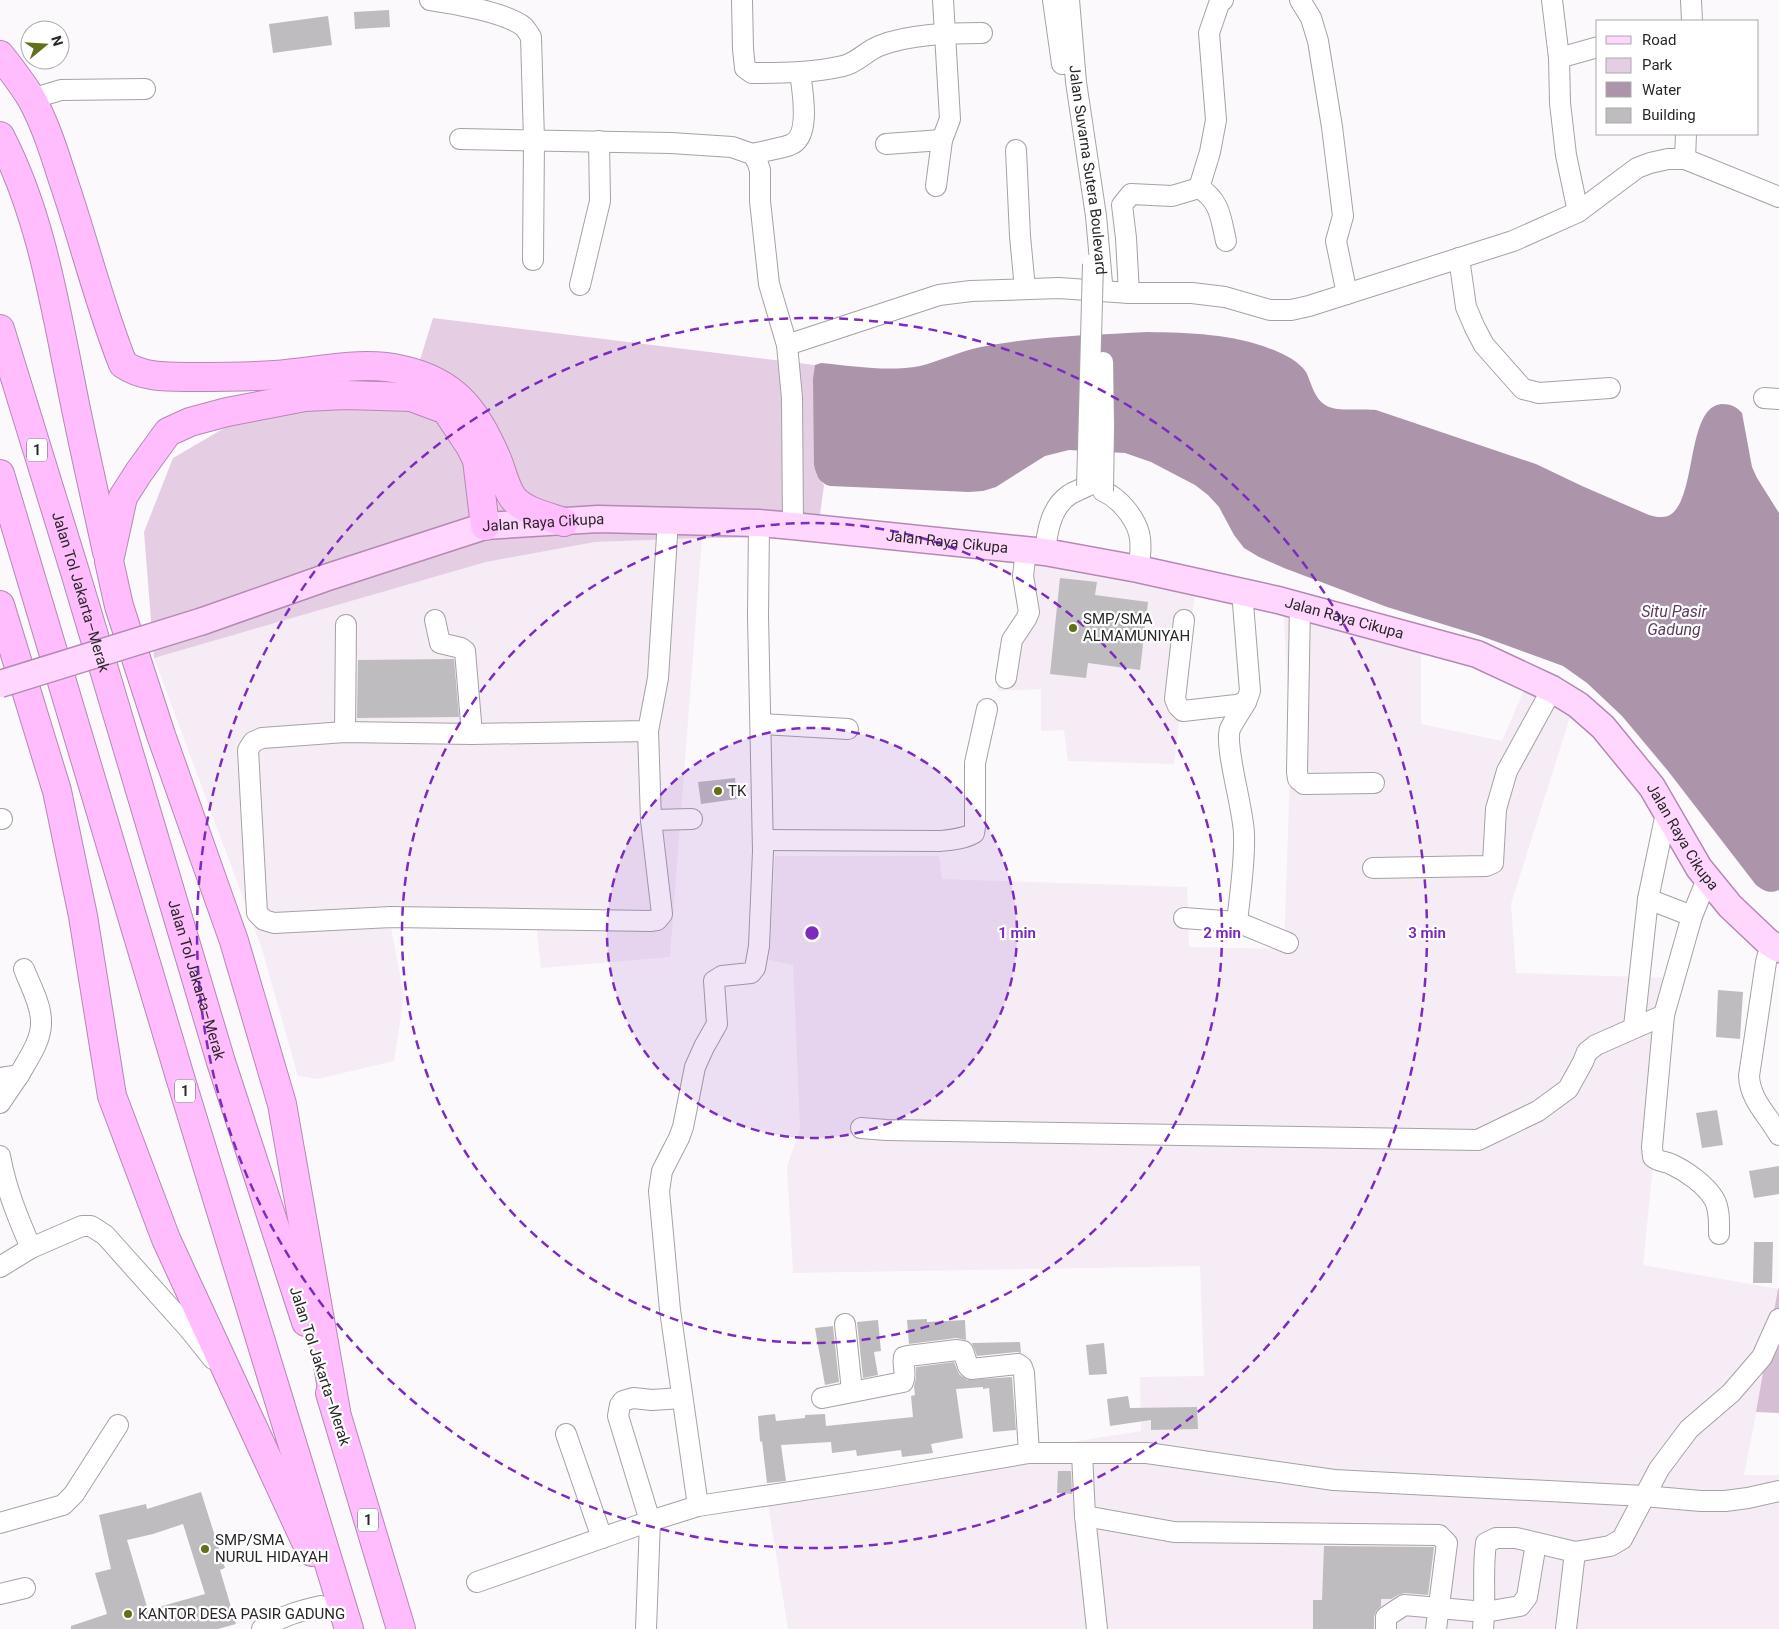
<svg xmlns="http://www.w3.org/2000/svg" width="1779" height="1629" viewBox="0 0 1779 1629" font-family="Roboto,sans-serif">
<style>
.built{fill:#f5ecf5}
.green{fill:#e5cde4}
.forest{fill:#d6bed5}
.water{fill:#ac95ab}
.building{fill:#bfbcbf;fill-rule:evenodd}
.lines{fill:none;stroke-linecap:round;stroke-linejoin:round}
.minor-casing{stroke:#a5a2a5;stroke-width:22}
.major-casing{stroke:#b489b3;stroke-width:29}
.highway-casing{stroke:#b489b3;stroke-width:30}
.minor{stroke:#fff;stroke-width:20}
.major{stroke:#ffd7fe;stroke-width:26}
.highway{stroke:#ffbdfd;stroke-width:28}
.minor-bridge-casing{stroke:#a5a2a5;stroke-width:22;stroke-linecap:butt}
.major-bridge-casing{stroke:#b489b3;stroke-width:29;stroke-linecap:butt}
.minor-bridge{stroke:#fff;stroke-width:20}
.major-bridge{stroke:#ffd7fe;stroke-width:26}
.ring{fill:none;stroke:#7b2cbf;stroke-width:2.5;stroke-dasharray:9 6}
.poi-dot{fill:#636f19;stroke:#fff;stroke-width:2}
.labels{text-anchor:middle;dominant-baseline:central;stroke-width:4.5;stroke-linejoin:round;paint-order:stroke}
.shield{fill:#fff;stroke:#696869;stroke-width:1}
.shield-label{font-size:14px;font-weight:bold;fill:#292829}
.street-label{font-size:15px;fill:#292829;stroke:#fff}
.poi-label{font-size:15px;fill:#292829;stroke:#fff;text-anchor:start}
.water-label{font-size:16px;font-style:italic;fill:#5e3b5d;stroke:#fff}
.centre{fill:#7b2cbf;stroke:#fff;stroke-width:2.5}
.ring-label{font-size:15px;text-anchor:middle;font-weight:bold;fill:#7b2cbf;stroke:#fff;stroke-width:4.5;stroke-linejoin:round;paint-order:stroke}
</style>
<rect width="100%" height="100%" fill="#fcf9fc"/>
<g class="built">
<path d="M702,538L670,957L541,968L536,924L391,927L404,996L394,1061L318,1079L298,1076L262,949L154,658L486,562L595,542Z"/>
<path d="M1021,554L1196,585L1174,764L1068,761L1064,730L1041,731V689L998,691V648H1017Z"/>
<path d="M1283,605L1421,649V724L1502,741L1524,690L1571,714L1511,904L1516,973L1672,978L1643,1265L1778,1289L1768,1353L1744,1475H1779V1629H788L766,1491L1141,1431L1140,1377L1204,1376L1200,1266L793,1273L787,1167L800,1128L793,965L769,960L775,856H939L942,879L1187,887L1189,947L1284,949L1291,743Z"/>
</g>
<path class="green" d="M433,318L815,365L814,465L816,474L824,485L817,537L702,538L595,542L486,562L154,658L144,532L173,458L245,416L410,392Z"/>
<path class="forest" d="M1779,1288V1413L1756,1412L1778,1289Z"/>
<path class="water" d="M1148,332C1197,333 1248,334 1292,359C1296,362 1303,367 1306,372C1312,384 1314,399 1327,406C1338,412 1363,408 1376,410L1536,464L1582,486L1649,515C1655,517 1662,518 1668,516C1698,503 1685,406 1722,404C1731,404 1737,407 1742,413L1752,467L1757,478L1779,513V890C1769,894 1764,891 1756,885L1668,771L1622,716L1587,683L1563,666L1478,635L1387,607L1284,568L1259,557L1244,548L1234,535L1219,507L1208,495L1195,485L1151,462L1125,453L1069,450L1045,456L996,487L983,491L969,492L830,486C819,483 816,475 814,465L813,379L815,365L821,363C853,366 888,372 920,366C940,361 960,351 981,347C1036,336 1092,335 1148,332Z"/>
<g class="building">
<path d="M389,10L390,27L355,29L354,12Z"/>
<path d="M328,16L332,45L273,53L269,24Z"/>
<path d="M1060,578L1097,582L1095,595L1148,602L1140,670L1088,663L1086,678L1050,674Z"/>
<path d="M454,659L459,717L357,718L358,660Z"/>
<path d="M735,778L737,799L701,804L698,782Z"/>
<path d="M1718,990L1743,992L1740,1039L1716,1037Z"/>
<path d="M1717,1110L1723,1145L1702,1148L1696,1113Z"/>
<path d="M1779,1166V1194L1754,1198L1749,1171Z"/>
<path d="M1754,1242H1773L1772,1283H1753Z"/>
<path d="M927,1319V1322L965,1320L966,1340L956,1338L909,1344L907,1320Z"/>
<path d="M878,1320L881,1351L874,1352L878,1375L863,1378L857,1322Z"/>
<path d="M833,1326L839,1382L825,1385L815,1328Z"/>
<path d="M1020,1342L1021,1353L1017,1352L977,1356L972,1343Z"/>
<path d="M1104,1343L1107,1374L1089,1375L1086,1345Z"/>
<path d="M954,1362L959,1374L967,1380L1012,1377L1016,1430L993,1432L989,1388L983,1389V1387L956,1389L963,1438L931,1444L933,1453L902,1457L901,1450L857,1456L856,1450L832,1453L831,1442L781,1445L786,1481L767,1483L762,1441L760,1442L758,1416L775,1414L776,1421L805,1418V1415L825,1414L826,1426L913,1417L911,1396L915,1395L914,1386L916,1378V1367Z"/>
<path d="M1128,1396L1130,1408L1197,1407L1198,1429L1151,1430V1420L1110,1426L1107,1399Z"/>
<path d="M1058,1471H1071L1072,1494L1057,1493Z"/>
<path d="M201,1492L225,1568L220,1570L236,1624L218,1629H71V1626L107,1614L95,1573L111,1569L99,1515L146,1504L147,1509ZM183,1524L205,1594L148,1610L127,1540L153,1534Z"/>
<path d="M1324,1546L1434,1547L1428,1595L1405,1593L1398,1595L1391,1599H1381V1606L1376,1611L1374,1617V1629H1313V1600H1322Z"/>
</g>
<g class="lines">
<g class="minor-casing">
<g id="minor">
<path d="M430,0C452,3 508,13 524,27C526,29 529,34 531,37L534,140L533,260"/>
<path d="M742,0L743,49L745,68L752,73C782,73 813,73 843,66C857,63 866,51 879,46C909,34 950,33 982,33"/>
<path d="M1053,0L1062,64"/>
<path id="s1" d="M1069,0L1076,82L1096,216L1102,283"/>
<path d="M1300,0L1311,18L1318,41L1332,127L1343,216L1336,241L1347,294"/>
<path d="M1552,0L1559,58L1560,103L1566,155L1578,212"/>
<path d="M1691,0L1692,21"/>
<path d="M1559,58L1598,47"/>
<path d="M31,99L61,90L145,89"/>
<path d="M460,139L671,143L732,147L752,154L757,161L760,170V201L769,284L787,345L792,398L793,526"/>
<path d="M886,144L942,140"/>
<path d="M1016,150L1020,236L1025,289"/>
<path d="M752,154C764,151 778,149 790,145C812,137 802,90 800,72"/>
<path d="M1685,159L1686,134"/>
<path d="M936,186L942,140L950,119L943,0"/>
<path d="M1199,188C1220,200 1221,219 1226,241"/>
<path d="M1459,258L1466,307L1475,328L1484,345L1523,389L1539,393L1610,388"/>
<path d="M580,285L600,201L599,141"/>
<path d="M1129,293L1126,238L1122,205L1131,194L1172,196L1199,188L1210,152L1216,120L1209,33L1220,1L1223,0"/>
<path d="M787,345L939,295L971,291L1059,288L1129,293H1192L1225,297L1270,310H1291L1309,306L1513,241L1578,212L1637,168L1650,163L1668,159H1685L1779,197"/>
<path d="M1764,398L1779,399"/>
<path d="M1103,491C1119,498 1134,516 1139,533C1142,545 1140,557 1138,569"/>
<path d="M1045,552C1047,532 1051,507 1069,495C1075,491 1082,489 1087,486"/>
<path d="M1300,606L1297,772L1298,779L1304,784L1374,783"/>
<path d="M435,620L440,643L461,648L465,651L472,734"/>
<path d="M1184,620L1175,699L1178,706L1183,711L1236,705L1246,702L1250,691L1242,591"/>
<path d="M1006,678L1012,640L1026,619L1029,612L1023,576L1026,550"/>
<path d="M1246,702C1241,711 1234,720 1230,729C1224,747 1244,810 1244,835C1245,863 1240,894 1237,922L1288,943"/>
<path d="M761,724L848,729"/>
<path d="M648,731L651,820L662,914L657,920L650,921L391,917L274,923L264,920L257,913L248,750L253,742L262,738L345,732L472,734L648,731L658,678L668,520"/>
<path d="M345,732L346,625"/>
<path d="M0,819H2"/>
<path d="M651,820L692,819"/>
<path d="M763,840L940,841C951,840 964,839 974,833L975,827V763L987,709"/>
<path d="M1373,868L1486,866L1493,863L1496,809L1507,771L1552,689"/>
<path d="M1707,879L1692,916L1664,1015L1652,1147L1653,1157C1658,1162 1665,1161 1671,1164C1686,1171 1706,1185 1714,1199C1720,1209 1719,1223 1719,1234"/>
<path d="M1648,899L1666,813"/>
<path d="M1184,918L1237,922"/>
<path d="M1771,944L1766,962L1749,1076C1750,1100 1768,1115 1779,1135"/>
<path d="M1634,1027L1648,899L1692,916"/>
<path d="M0,1078L19,1075C28,1059 42,1040 41,1021C41,1004 30,985 24,969"/>
<path d="M0,1103L19,1075"/>
<path d="M861,1128L886,1130L1478,1140L1538,1111L1568,1089L1583,1062L1587,1052L1596,1045L1664,1015"/>
<path d="M0,1156C6,1189 18,1218 31,1248"/>
<path d="M0,1267L31,1248L82,1226H91L105,1235L189,1329L213,1359"/>
<path d="M845,1324L852,1391"/>
<path d="M822,1398L903,1382C907,1374 902,1365 904,1357L908,1356L957,1350L963,1351L968,1366L971,1369L1018,1364L1022,1367L1024,1373L1029,1453"/>
<path d="M566,1434L602,1538"/>
<path d="M1082,1453L1085,1516L1174,1532L1439,1535L1447,1543L1436,1629"/>
<path d="M698,1506L670,1310L659,1191L662,1171L679,1138L683,1127L695,1067L704,1047L717,1024L714,981L722,976L751,973L755,968L759,946L763,851L758,616L759,523"/>
<path d="M1085,1516L1097,1629"/>
<path d="M0,1523L63,1505L74,1494L118,1425"/>
<path d="M477,1582L650,1521L698,1506L882,1478L1029,1453H1147L1334,1480L1644,1496L1701,1501H1725L1748,1498L1779,1491"/>
<path d="M0,1594L25,1588"/>
<path d="M262,1629C281,1616 299,1611 321,1606"/>
<path d="M646,1629L650,1521L618,1416L620,1405L623,1401L633,1398L652,1400L682,1398"/>
<path d="M1386,1629V1617L1404,1605L1485,1612L1520,1606L1527,1597L1536,1543"/>
<path d="M1483,1629C1486,1600 1482,1571 1486,1543L1496,1538H1516L1575,1552L1610,1546L1622,1539L1659,1469L1689,1429L1731,1393L1762,1357L1779,1319"/>
<path d="M1566,1629L1575,1552"/>
</g>
</g>
<g class="major-casing">
<g id="major">
<path id="s2" d="M203,621L325,578L485,526L598,519L759,523L793,526L1045,552L1138,569L1278,600L1477,654L1552,689L1578,705L1603,727L1652,787L1699,868L1730,906L1768,942L1779,949"/>
</g>
</g>
<g class="highway-casing">
<g id="highway">
<path d="M0,55C11,69 22,83 31,98C45,123 54,152 63,180C84,241 99,304 123,364C143,378 168,377 192,377C220,377 248,377 275,375C317,372 362,360 403,370C456,382 477,412 497,459C502,471 505,487 513,498C525,512 547,516 564,522"/>
<path d="M0,136C40,213 54,300 71,384C82,441 95,496 107,552"/>
<path id="s3" d="M0,329L75,572L221,1062L306,1322"/>
<path d="M0,474L180,1077L349,1629"/>
<path d="M0,605L57,791L83,916L112,1096L166,1239L305,1540L312,1552"/>
<path d="M330,1393L401,1629"/>
<path d="M336,1411L282,1104L234,941L161,735L119,606L109,561L123,497L139,472L168,432L190,422L227,412L305,397L346,395L411,397L446,410L470,446L477,460L485,526"/>
</g>
</g>
<use href="#minor" class="minor"/>
<use href="#major" class="major"/>
<use href="#highway" class="highway"/>
<g class="minor-bridge-casing">
<g id="minor-bridge">
<path d="M1087,486L1093,264"/>
<path d="M1103,491L1104,426L1103,362"/>
</g>
</g>
<g class="major-bridge-casing">
<path id="major-bridge" d="M0,684L203,621"/>
</g>
<use href="#minor-bridge" class="minor-bridge"/>
<use href="#major-bridge" class="major-bridge"/>
</g>
<circle cx="812" cy="933" r="205" fill="#7b2cbf" fill-opacity=".12"/>
<g class="ring">
<circle cx="812" cy="933" r="205"/>
<circle cx="812" cy="933" r="410"/>
<circle cx="812" cy="933" r="615"/>
</g>
<g class="poi-dot">
<circle cx="1073" cy="628" r="5"/>
<circle cx="718" cy="791" r="5"/>
<circle cx="205" cy="1549" r="5"/>
<circle cx="128" cy="1614" r="5"/>
</g>
<g class="labels">
<g class="shield">
<rect x="27" y="438.5" width="20" height="23" rx="4"/>
<rect x="175" y="1079.5" width="20" height="23" rx="4"/>
<rect x="358" y="1508.5" width="20" height="23" rx="4"/>
</g>
<g class="shield-label">
<text x="37" y="450">1</text>
<text x="185" y="1091">1</text>
<text x="368" y="1520">1</text>
</g>
<g class="street-label">
<text stroke="none"><textPath href="#s1" startOffset="171">Jalan Suvarna Sutera Boulevard</textPath></text>
<text stroke="none"><textPath href="#s2" startOffset="356">Jalan Raya Cikupa</textPath></text>
<text stroke="none"><textPath href="#s2" startOffset="761">Jalan Raya Cikupa</textPath></text>
<text stroke="none"><textPath href="#s3" startOffset="275">Jalan Tol Jakarta–Merak</textPath></text>
<text stroke="none"><textPath href="#s2" startOffset="1166">Jalan Raya Cikupa</textPath></text>
<text stroke="none"><textPath href="#s2" startOffset="1586">Jalan Raya Cikupa</textPath></text>
<text stroke="none"><textPath href="#s3" startOffset="680">Jalan Tol Jakarta–Merak</textPath></text>
<text transform="translate(320 1366) rotate(72)">Jalan Tol Jakarta–Merak</text>
</g>
<g class="poi-label">
<text x="1083" y="619">SMP/SMA<tspan x="1083" dy="17">ALMAMUNIYAH</tspan></text>
<text x="728" y="791">TK</text>
<text x="215" y="1540">SMP/SMA<tspan x="215" dy="17">NURUL HIDAYAH</tspan></text>
<text x="138" y="1614">KANTOR DESA PASIR GADUNG</text>
</g>
<g class="water-label">
<text x="1674" y="611">Situ Pasir<tspan x="1674" dy="18">Gadung</tspan></text>
</g>
</g>
<circle cx="812" cy="933" r="8" class="centre"/>
<g class="ring-label">
<text x="1017" y="938">1 min</text>
<text x="1222" y="938">2 min</text>
<text x="1427" y="938">3 min</text>
</g>
<rect x="1596" y="20" width="162" height="115" fill="#ffffff" stroke="#a9a9a9"/>
<rect x="1606" y="36" width="25" height="8" fill="#ffd7fe" stroke="#a9a9a9"/>
<text x="1642" y="45" font-size="15" fill="#292829">Road</text>
<rect x="1606" y="58" width="25" height="15" fill="#e5cde4" stroke="#a9a9a9"/>
<text x="1642" y="70" font-size="15" fill="#292829">Park</text>
<rect x="1606" y="82" width="25" height="15" fill="#ac95ab" stroke="#a9a9a9"/>
<text x="1642" y="95" font-size="15" fill="#292829">Water</text>
<rect x="1606" y="108" width="25" height="15" fill="#bfbcbf" stroke="#a9a9a9"/>
<text x="1642" y="120" font-size="15" fill="#292829">Building</text>
<g transform="translate(45 45) rotate(72)"><circle r="24" fill="#ffffff" stroke="#a9a9a9"/>
<path d="M0-4L9 19L0 12L-9 19Z" fill="#636f19"/>
<text y="-8" font-size="14" font-weight="bold" text-anchor="middle" fill="#292829">N</text>
</g>
</svg>
